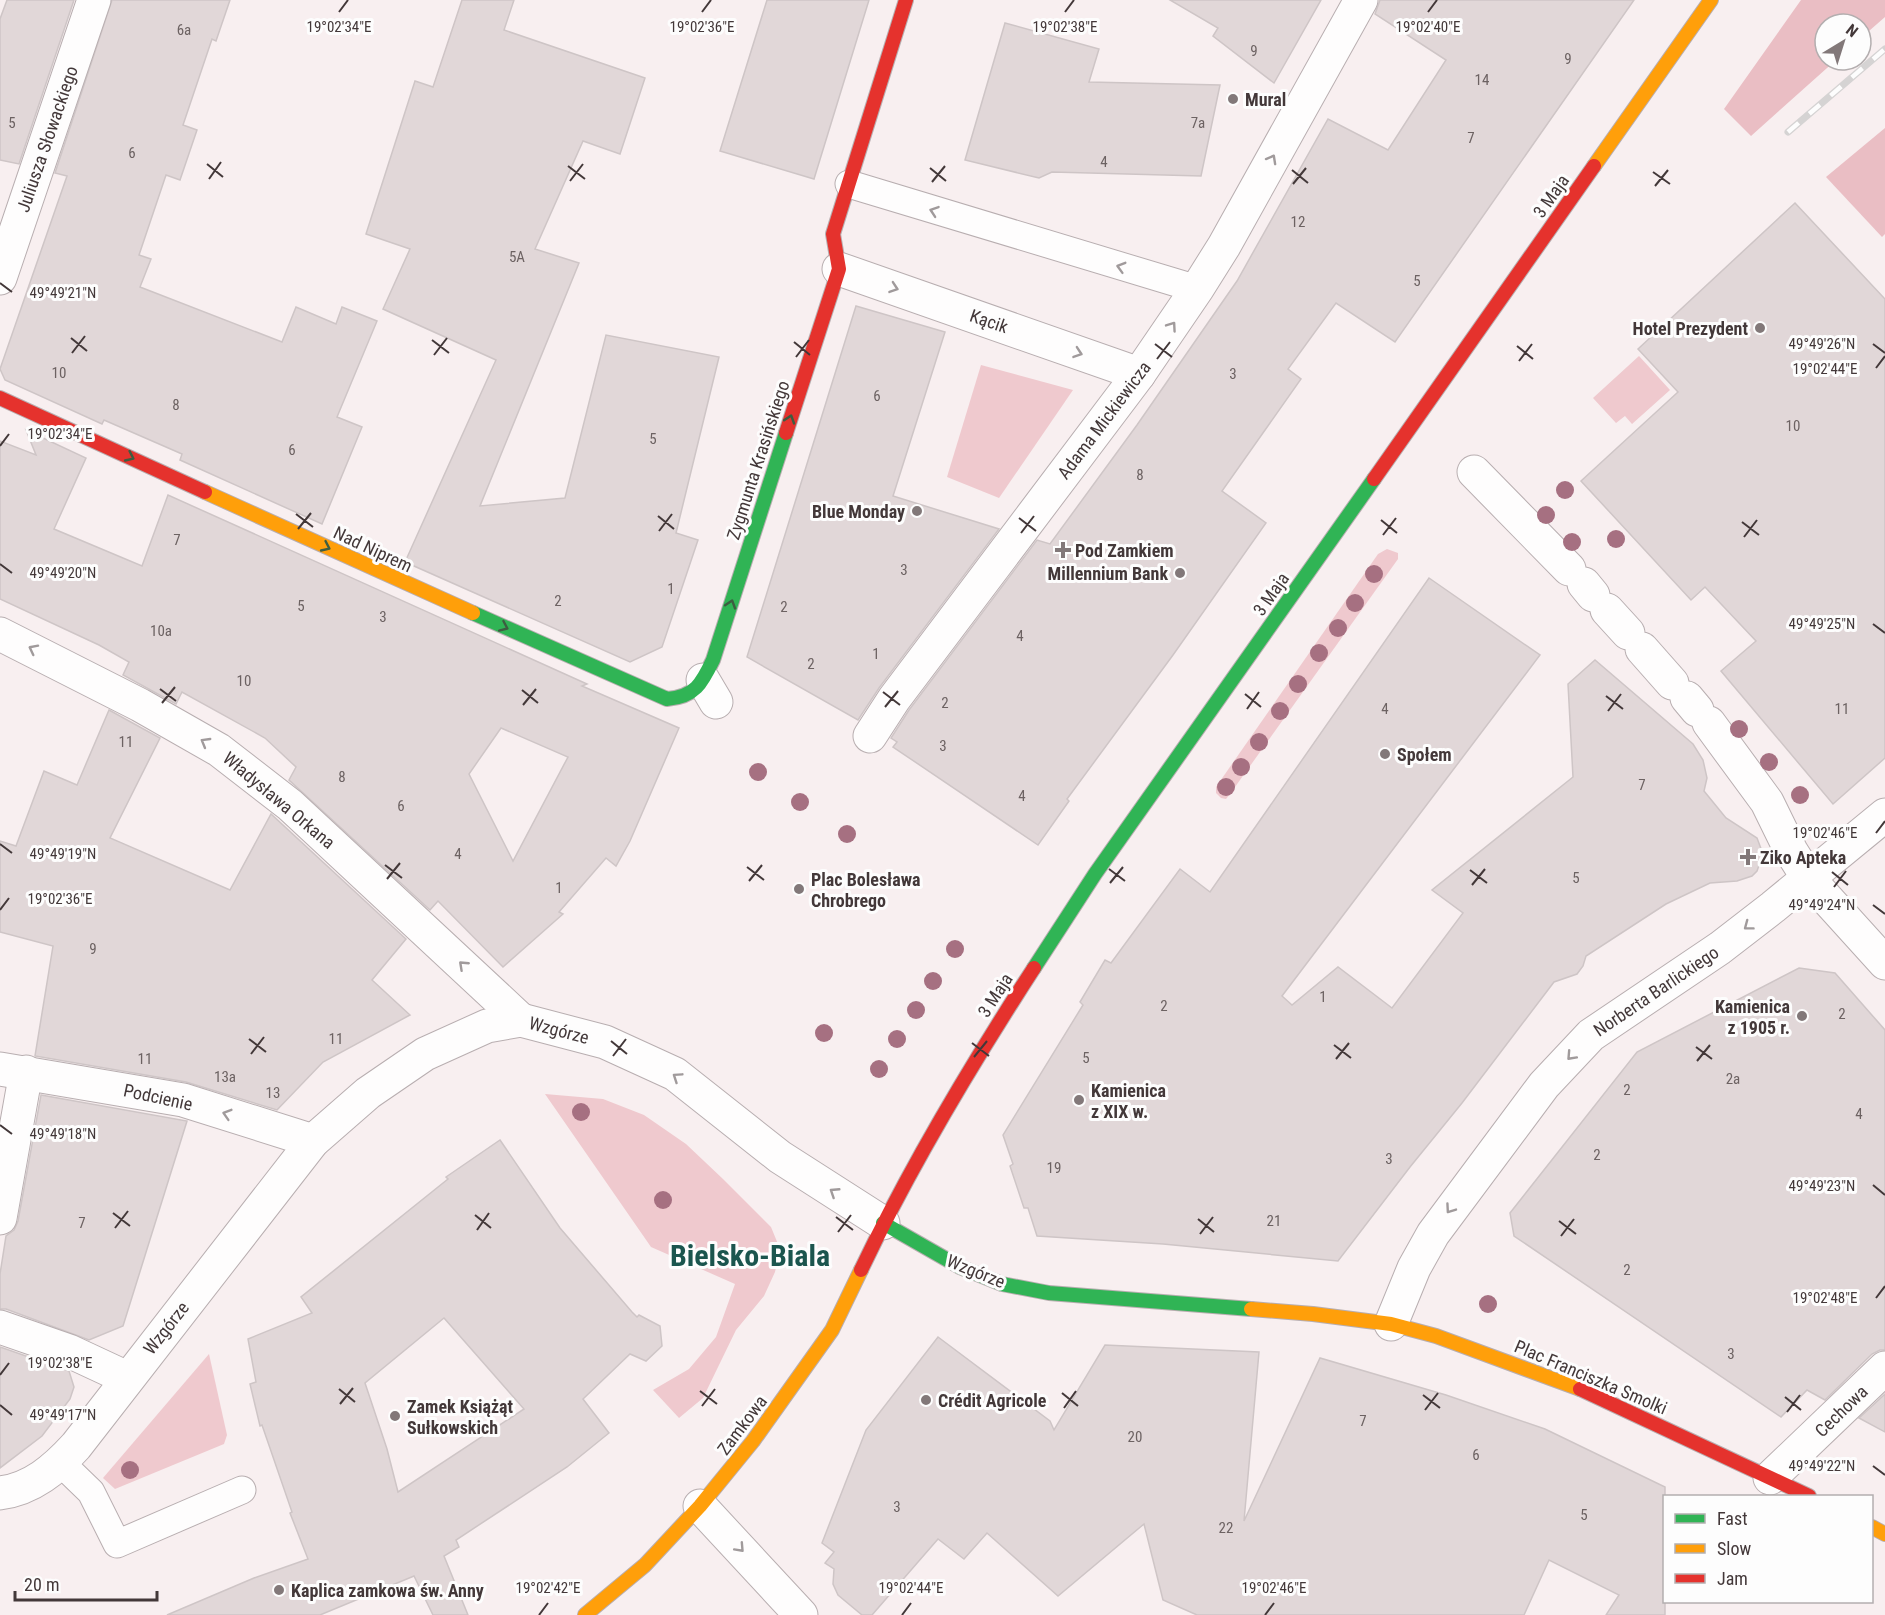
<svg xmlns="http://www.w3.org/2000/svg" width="1885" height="1615" viewBox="0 0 1885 1615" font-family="'Roboto Condensed',sans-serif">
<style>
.green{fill:#efc9ce}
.forest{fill:#eabec4}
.building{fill:#e1d7d8;stroke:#cec5c6;stroke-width:1.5;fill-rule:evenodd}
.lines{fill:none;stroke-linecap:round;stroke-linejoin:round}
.lane-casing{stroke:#b8aeb0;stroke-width:29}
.street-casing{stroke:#b8aeb0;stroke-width:35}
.fast-casing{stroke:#b8aeb0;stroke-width:16}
.slow-casing{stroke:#b8aeb0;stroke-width:16}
.jam-casing{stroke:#b8aeb0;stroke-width:16}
.lane{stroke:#fefdfd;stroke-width:27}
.street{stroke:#fefdfd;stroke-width:33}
.fast{stroke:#30b455;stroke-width:14}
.slow{stroke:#ff9f0a;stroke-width:14}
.jam{stroke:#e5322d;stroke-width:14}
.rail-casing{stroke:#d5d3d3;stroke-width:7}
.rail{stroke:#fdfdfd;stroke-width:4.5;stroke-dasharray:14;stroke-linecap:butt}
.tree{fill:#a67081}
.oneway{stroke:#a09a9b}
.oneway2{stroke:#3d5d41}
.ticks{fill:none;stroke:#433839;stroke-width:2}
.poi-dot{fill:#827879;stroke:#fdfdfd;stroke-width:2}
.labels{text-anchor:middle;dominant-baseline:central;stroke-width:6;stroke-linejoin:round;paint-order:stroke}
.number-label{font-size:15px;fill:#6c6262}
.poi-label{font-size:18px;font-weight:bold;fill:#433839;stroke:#fdfdfd;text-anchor:start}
.street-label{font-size:18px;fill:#433839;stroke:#fdfdfd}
.town-label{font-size:30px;font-weight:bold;fill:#1b554e;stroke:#fdfdfd}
.ticks-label{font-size:15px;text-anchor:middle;fill:#433839;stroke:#fdfdfd;stroke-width:6;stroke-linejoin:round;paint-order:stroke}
</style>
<rect width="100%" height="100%" fill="#f8eff0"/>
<g class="green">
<path d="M1639,356L1670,390L1632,424L1625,416L1616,423L1593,398Z"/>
<path d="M981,365L1073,390L999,498L947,477Z"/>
<path d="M1387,549L1398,553V559L1230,794L1226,799L1221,798L1216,793V787L1378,554Z"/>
<path d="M545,1094L603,1099L644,1115L686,1144L723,1179L771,1227L780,1249L775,1272L764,1296L736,1330L703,1398L679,1418L653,1390L689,1369L716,1337L735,1284L651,1247Z"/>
<path d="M209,1354L227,1435L224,1444L115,1489L103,1478Z"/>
</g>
<g class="forest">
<path d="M1801,0H1885V17L1861,38V24H1825V60H1836L1751,136L1724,109Z"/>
<path d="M1885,128V234L1882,237L1826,177Z"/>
</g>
<g class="building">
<path d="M7,0H74L19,164L0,160V19Z"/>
<path d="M112,0H230L216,41L212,39L183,125L197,130L180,180L166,175L139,255L151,259L140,287L282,342L296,307L336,324L342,307L377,321L337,417L362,427L322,524L180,460L182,454L104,420L102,424L5,380L0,369L67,176L55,173Z"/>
<path d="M462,0H514L504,30L645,78L620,154L583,141L535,249L579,263L480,506L565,498L606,335L719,357L676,533L698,540L662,647L630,662L405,562L496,360L383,309L410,249L366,234L415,81L433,87Z"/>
<path d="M767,0H869L814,179L720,151Z"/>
<path d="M1170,0H1321L1274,83L1213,36L1218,28Z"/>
<path d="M1380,0H1634L1395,342L1336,303L1288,369L1301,379L1222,491L1266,523L1173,655L1067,799L1069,801L1038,845L893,747L897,742L891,738L909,710L1037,540L1050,544L1137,425L1237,281L1328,119L1388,150L1446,60L1375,14Z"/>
<path d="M1005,23L1099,49L1089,82L1220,85L1201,176L1052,172L1039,178L965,160Z"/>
<path d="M1795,203L1885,299V758L1833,804L1721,671L1756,641L1705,587L1691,600L1581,481L1678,392L1638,349Z"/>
<path d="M856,306L945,332L893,496L999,529L879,688L858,720L747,657Z"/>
<path d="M26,430L86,458L54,529L142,566L168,495L587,684L582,686L679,728L630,841L616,866L606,858L559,912L563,914L503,967L438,901L430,910L289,780L296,767L265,738L182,692L176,704L123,675L129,662L99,645L0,599V441L36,455ZM501,728L568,757L513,861L469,774Z"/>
<path d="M1429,578L1540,655L1282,996L1292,1005L1338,967L1392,1008L1463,913L1432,890L1573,777L1568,684L1595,660L1693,744L1703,760L1707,778L1704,791L1726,818L1757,838L1763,854L1757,871L1752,876L1737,881L1710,883L1666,904L1586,956L1583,966L1577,974L1554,982L1462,1103L1410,1167L1338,1261L1163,1244L1037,1236L1028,1208H1024L1010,1166L1013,1164L1003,1135L1083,1005L1080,1002L1105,960L1111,963L1180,869L1210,892Z"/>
<path d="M109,710L160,738L110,838L230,890L271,814L406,939L372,980L410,1015L323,1062L277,1110L186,1082L35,1056L53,946L0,932V841L16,846L44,771L77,785Z"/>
<path d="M1799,968L1835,973L1885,1030V1350H1880L1872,1354L1825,1400L1807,1390L1781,1417L1514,1236L1510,1213L1637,1052Z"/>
<path d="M41,1095L187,1121L123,1326L89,1340L6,1309H0V1274L6,1236L14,1230L18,1221Z"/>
<path d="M500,1140L560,1228L632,1312L637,1317L639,1315L660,1326L662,1346L646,1361L630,1354L583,1399L609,1433L567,1467L456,1540L459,1547L444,1556L468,1615H433L414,1576L320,1615H167L254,1578L308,1559L290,1513L292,1512L262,1425L260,1426L250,1384L256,1382L248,1339L312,1313L301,1297L448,1179L446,1177ZM444,1318L524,1409L398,1492L387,1449L365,1383Z"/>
<path d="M938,1337L1050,1421L1054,1430L1105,1345L1259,1352L1244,1521L1320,1358L1446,1395L1545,1429L1665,1487V1615H1606L1619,1595L1549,1560L1524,1615H1197L1163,1600L1144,1524L1058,1596L987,1533L964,1559L938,1539L872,1615H862L838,1595L833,1584L834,1569L825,1563L834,1552L822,1543L866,1430Z"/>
<path d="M0,1347L69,1371L74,1387L70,1399L42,1436L0,1468Z"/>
<path d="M1885,1394V1432L1859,1418Z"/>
</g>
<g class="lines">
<g class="lane-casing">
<g id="lane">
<path d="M849,184L1197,289"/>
<path d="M61,1463L91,1492L117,1544L242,1490"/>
</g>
</g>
<g class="street-casing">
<g id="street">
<path d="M839,269L1139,374"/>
<path d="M0,278L94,0"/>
<path d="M1474,472L1569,569"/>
<path d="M1584,584L1593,595"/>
<path d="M1607,610L1628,633"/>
<path d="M0,634L140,705L219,750L290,805L521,1020"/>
<path d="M1642,649L1672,683"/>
<path d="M703,680L716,702"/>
<path d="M1687,698L1697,710"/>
<path d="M1709,723L1767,802L1791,851L1808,878L1885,963"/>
<path d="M870,736L894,699L1139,374L1197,289L1224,246L1361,0"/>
<path d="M0,1069L183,1100L313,1141"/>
<path d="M0,1218L26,1072"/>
<path d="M1391,1324L1414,1268L1433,1234L1544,1085L1591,1035L1720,948L1773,907L1885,815"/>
<path d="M0,1327L69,1351L127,1378"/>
<path d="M1770,1478L1885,1368"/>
<path d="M0,1493C32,1489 55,1469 76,1446L313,1141L368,1093L425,1054L487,1026L521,1020L605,1042L675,1074L780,1157L883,1223"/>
<path d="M700,1506L801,1615"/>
</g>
</g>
<g class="fast-casing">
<g id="fast">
<path d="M473,613L667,699C695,697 702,683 713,660L786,433"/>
<path d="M1034,968L1095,874L1374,479"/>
<path d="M883,1223L960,1267L1002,1284L1049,1293L1251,1309"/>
</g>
</g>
<g class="slow-casing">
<g id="slow">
<path d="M1594,166L1711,0"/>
<path d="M205,492L473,613"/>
<path d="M1251,1309L1313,1314L1391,1324L1436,1336L1580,1389"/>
<path d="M1872,1527L1885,1534"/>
<path d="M585,1615L645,1565L700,1506L753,1441L832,1330L861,1270"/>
</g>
</g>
<g class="jam-casing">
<g id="jam">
<path d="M0,398L205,492"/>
<path d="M786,433L839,269L833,234L906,0"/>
<path d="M1374,479L1594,166"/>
<path d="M861,1270C911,1165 971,1065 1034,968"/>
<path d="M1580,1389L1809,1496"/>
</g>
</g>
<use href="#lane" class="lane"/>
<use href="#street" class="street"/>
<use href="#fast" class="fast"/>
<use href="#slow" class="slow"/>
<use href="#jam" class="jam"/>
<g class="rail-casing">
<path id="rail" d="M1788,132L1885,49"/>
</g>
<use href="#rail" class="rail"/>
</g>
<g class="tree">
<circle cx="1565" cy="490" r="9"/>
<circle cx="1546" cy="515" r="9"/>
<circle cx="1616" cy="539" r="9"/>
<circle cx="1572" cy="542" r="9"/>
<circle cx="1374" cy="574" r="9"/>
<circle cx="1355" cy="603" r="9"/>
<circle cx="1338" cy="628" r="9"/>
<circle cx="1319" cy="653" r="9"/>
<circle cx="1298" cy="684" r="9"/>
<circle cx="1280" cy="711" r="9"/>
<circle cx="1739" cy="729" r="9"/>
<circle cx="1259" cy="742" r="9"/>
<circle cx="1769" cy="762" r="9"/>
<circle cx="1241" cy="767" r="9"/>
<circle cx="758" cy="772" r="9"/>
<circle cx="1226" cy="787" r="9"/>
<circle cx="1800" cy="795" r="9"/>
<circle cx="800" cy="802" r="9"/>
<circle cx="847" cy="834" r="9"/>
<circle cx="955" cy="949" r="9"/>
<circle cx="933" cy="981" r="9"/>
<circle cx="916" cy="1010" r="9"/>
<circle cx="824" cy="1033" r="9"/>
<circle cx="897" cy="1039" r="9"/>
<circle cx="879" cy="1069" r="9"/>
<circle cx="581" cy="1112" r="9"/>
<circle cx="663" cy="1200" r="9"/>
<circle cx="1488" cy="1304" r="9"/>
<circle cx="130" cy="1470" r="9"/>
</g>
<defs><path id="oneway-chevron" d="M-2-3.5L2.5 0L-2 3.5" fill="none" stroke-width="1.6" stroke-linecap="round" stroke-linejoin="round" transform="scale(1.5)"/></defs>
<g class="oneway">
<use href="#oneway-chevron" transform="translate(1272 159) rotate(-61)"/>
<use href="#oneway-chevron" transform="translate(934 211) rotate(-161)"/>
<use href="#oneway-chevron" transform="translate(1121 267) rotate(-164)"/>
<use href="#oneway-chevron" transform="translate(894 288) rotate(19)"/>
<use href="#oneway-chevron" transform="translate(1172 326) rotate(-55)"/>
<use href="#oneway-chevron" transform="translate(1078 353) rotate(19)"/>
<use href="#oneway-chevron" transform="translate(33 649) rotate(-153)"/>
<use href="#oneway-chevron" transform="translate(205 742) rotate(-150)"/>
<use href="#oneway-chevron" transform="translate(1748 926) rotate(143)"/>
<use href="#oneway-chevron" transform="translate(463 965) rotate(-137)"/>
<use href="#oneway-chevron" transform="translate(1571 1056) rotate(133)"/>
<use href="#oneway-chevron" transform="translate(677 1077) rotate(-146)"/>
<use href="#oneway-chevron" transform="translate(227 1114) rotate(-163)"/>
<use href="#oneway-chevron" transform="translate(834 1192) rotate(-147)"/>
<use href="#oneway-chevron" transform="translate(1450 1209) rotate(125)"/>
<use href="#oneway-chevron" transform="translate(740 1548) rotate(47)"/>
</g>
<g class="oneway2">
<use href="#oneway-chevron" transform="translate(790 419) rotate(-72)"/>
<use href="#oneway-chevron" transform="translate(130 457) rotate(25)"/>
<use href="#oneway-chevron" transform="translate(326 547) rotate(25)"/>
<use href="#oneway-chevron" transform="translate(731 604) rotate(-72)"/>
<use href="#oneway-chevron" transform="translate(504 627) rotate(24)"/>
</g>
<path class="ticks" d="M339,12L348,0M702,12L711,0M1065,12L1074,0M1428,12L1437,0M207,164L223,177M568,166L585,179M930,168L946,181M1292,170L1308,183M1653,172L1670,184M209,179L221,162M570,181L583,164M932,182L945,166M1293,184L1306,168M1655,186L1668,170M0,283L12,292M71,338L87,351M432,340L449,353M794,342L810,355M1155,344L1172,357M1873,344L1885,353M1517,346L1533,359M72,353L85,336M434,355L447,338M796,357L809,340M1157,359L1170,342M1519,361L1532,344M1876,368L1885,356M0,446L9,434M296,514L313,527M658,516L674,529M1019,518L1036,531M1381,520L1397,533M1742,522L1759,535M298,529L311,513M659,531L672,514M1021,533L1034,516M1383,535L1396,518M1744,537L1757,520M0,564L12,573M1873,624L1885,633M160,689L176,701M522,690L538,703M883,692L900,705M1245,694L1261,707M1606,696L1623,709M162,703L175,687M523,705L536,689M885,707L898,691M1247,709L1259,692M1608,711L1621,694M1876,833L1885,821M0,844L12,853M385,865L402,878M747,867L764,880M1109,869L1125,881M1470,870L1487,883M1832,872L1848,885M387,879L400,863M749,881L762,865M1110,883L1123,867M1472,885L1485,869M1834,887L1846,871M1873,905L1885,914M0,910L9,898M249,1039L266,1052M611,1041L627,1054M972,1043L989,1056M1334,1045L1351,1058M1696,1047L1712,1059M251,1054L264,1037M613,1056L626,1039M974,1057L987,1041M1336,1059L1349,1043M1697,1061L1710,1045M0,1125L12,1134M1873,1185L1885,1195M113,1213L130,1226M475,1215L491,1228M836,1217L853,1230M1198,1219L1214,1232M1559,1221L1576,1234M115,1228L128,1211M477,1230L489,1213M838,1232L851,1215M1200,1234L1213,1217M1561,1236L1574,1219M1876,1298L1885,1286M0,1375L9,1363M339,1389L355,1402M700,1391L717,1404M1062,1393L1078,1406M1423,1395L1440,1408M1785,1397L1801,1410M340,1404L353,1388M0,1405L12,1415M702,1406L715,1389M1064,1408L1076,1391M1425,1410L1438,1393M1787,1412L1800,1395M1873,1466L1885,1475M539,1615L548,1603M902,1615L911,1603M1265,1615L1274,1603"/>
<g class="poi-dot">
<circle cx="1233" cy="99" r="6"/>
<circle cx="1760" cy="328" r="6"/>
<circle cx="917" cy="511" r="6"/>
<path d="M1060 541h6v6h6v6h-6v6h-6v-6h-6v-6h6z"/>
<circle cx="1180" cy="573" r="6"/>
<circle cx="1385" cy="754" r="6"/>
<path d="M1745 848h6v6h6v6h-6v6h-6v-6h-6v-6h6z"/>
<circle cx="799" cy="889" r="6"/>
<circle cx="1802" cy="1016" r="6"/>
<circle cx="1079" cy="1100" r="6"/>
<circle cx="926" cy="1400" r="6"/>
<circle cx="395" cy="1416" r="6"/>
<circle cx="279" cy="1590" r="6"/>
</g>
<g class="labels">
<g class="number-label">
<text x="184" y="30">6a</text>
<text x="1254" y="51">9</text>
<text x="1568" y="59">9</text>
<text x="1482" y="80">14</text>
<text x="12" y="123">5</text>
<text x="1198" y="123">7a</text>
<text x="1471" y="138">7</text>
<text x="132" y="153">6</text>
<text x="1104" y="162">4</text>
<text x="1298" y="222">12</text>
<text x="517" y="257">5A</text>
<text x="1417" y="281">5</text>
<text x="59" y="373">10</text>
<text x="1233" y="374">3</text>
<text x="877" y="396">6</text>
<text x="176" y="405">8</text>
<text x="1793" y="426">10</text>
<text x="653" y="439">5</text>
<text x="292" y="450">6</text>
<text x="1140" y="475">8</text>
<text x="177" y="540">7</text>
<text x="904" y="570">3</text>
<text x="671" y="589">1</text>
<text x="558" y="601">2</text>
<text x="301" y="606">5</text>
<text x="784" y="607">2</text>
<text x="383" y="617">3</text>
<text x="161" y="631">10a</text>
<text x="1020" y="636">4</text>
<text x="876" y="654">1</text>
<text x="811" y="664">2</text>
<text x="244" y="681">10</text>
<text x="945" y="703">2</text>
<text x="1385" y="709">4</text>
<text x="1842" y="709">11</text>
<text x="126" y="742">11</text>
<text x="943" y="746">3</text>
<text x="342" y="777">8</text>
<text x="1642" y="785">7</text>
<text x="1022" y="796">4</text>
<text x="401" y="806">6</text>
<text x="458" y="854">4</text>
<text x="1576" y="878">5</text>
<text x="559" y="888">1</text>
<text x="93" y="949">9</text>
<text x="1323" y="997">1</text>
<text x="1164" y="1006">2</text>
<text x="1842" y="1014">2</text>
<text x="336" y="1039">11</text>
<text x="1086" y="1058">5</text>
<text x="145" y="1059">11</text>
<text x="225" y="1077">13a</text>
<text x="1733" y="1079">2a</text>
<text x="1627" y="1090">2</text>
<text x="273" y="1093">13</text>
<text x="1859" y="1114">4</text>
<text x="1597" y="1155">2</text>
<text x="1389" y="1159">3</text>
<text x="1054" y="1168">19</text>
<text x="1274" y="1221">21</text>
<text x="82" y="1223">7</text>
<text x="1627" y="1270">2</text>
<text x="1731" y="1354">3</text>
<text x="1363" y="1421">7</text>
<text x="1135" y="1437">20</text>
<text x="1476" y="1455">6</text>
<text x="897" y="1507">3</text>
<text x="1584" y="1515">5</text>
<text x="1226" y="1528">22</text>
</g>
<g class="poi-label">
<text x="1245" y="99">Mural</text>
<text x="1748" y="328" text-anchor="end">Hotel Prezydent</text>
<text x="905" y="511" text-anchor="end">Blue Monday</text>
<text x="1075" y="550">Pod Zamkiem</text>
<text x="1168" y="573" text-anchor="end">Millennium Bank</text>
<text x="1397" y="754">Społem</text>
<text x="1760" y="857">Ziko Apteka</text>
<text x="811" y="879">Plac Bolesława<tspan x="811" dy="21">Chrobrego</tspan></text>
<text x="1790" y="1006" text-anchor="end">Kamienica<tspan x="1790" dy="21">z 1905 r.</tspan></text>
<text x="1091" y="1090">Kamienica<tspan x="1091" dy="21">z XIX w.</tspan></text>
<text x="938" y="1400">Crédit Agricole</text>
<text x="407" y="1406">Zamek Książąt<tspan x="407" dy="21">Sułkowskich</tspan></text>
<text x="291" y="1590">Kaplica zamkowa św. Anny</text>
</g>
<g class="street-label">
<text transform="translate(47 139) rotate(-71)">Juliusza Słowackiego</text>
<text transform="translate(1551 196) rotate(-55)">3 Maja</text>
<text transform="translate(989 321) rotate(19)">Kącik</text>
<text transform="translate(1104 420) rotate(-53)">Adama Mickiewicza</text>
<text transform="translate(758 460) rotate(-72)">Zygmunta Krasińskiego</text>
<text transform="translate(373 549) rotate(25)">Nad Niprem</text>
<text transform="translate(1271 594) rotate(-55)">3 Maja</text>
<text transform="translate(279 800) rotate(40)">Władysława Orkana</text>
<text transform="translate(1656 991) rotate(-34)">Norberta Barlickiego</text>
<text transform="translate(995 995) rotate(-57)">3 Maja</text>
<text transform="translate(559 1030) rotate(15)">Wzgórze</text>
<text transform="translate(158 1097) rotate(12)">Podcienie</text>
<text transform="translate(976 1271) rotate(22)">Wzgórze</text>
<text transform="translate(166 1328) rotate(-52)">Wzgórze</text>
<text transform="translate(1591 1377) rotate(23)">Plac Franciszka Smolki</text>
<text transform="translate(1841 1411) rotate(-44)">Cechowa</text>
<text transform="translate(742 1425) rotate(-53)">Zamkowa</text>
</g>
<g class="town-label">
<text x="750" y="1255">Bielsko-Biala</text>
</g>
</g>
<g class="ticks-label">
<text x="339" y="32">19°02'34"E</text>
<text x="702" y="32">19°02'36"E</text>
<text x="1065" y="32">19°02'38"E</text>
<text x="1428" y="32">19°02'40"E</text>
<text x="63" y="298">49°49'21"N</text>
<text x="1822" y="349">49°49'26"N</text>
<text x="1825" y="374">19°02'44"E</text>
<text x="60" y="439">19°02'34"E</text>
<text x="63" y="578">49°49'20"N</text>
<text x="1822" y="629">49°49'25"N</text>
<text x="1825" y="838">19°02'46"E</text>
<text x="63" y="859">49°49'19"N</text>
<text x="60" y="904">19°02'36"E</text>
<text x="1822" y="910">49°49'24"N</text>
<text x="63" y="1139">49°49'18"N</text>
<text x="1822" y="1191">49°49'23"N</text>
<text x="1825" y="1303">19°02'48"E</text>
<text x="60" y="1368">19°02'38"E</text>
<text x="63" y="1420">49°49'17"N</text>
<text x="1822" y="1471">49°49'22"N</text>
<text x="548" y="1593">19°02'42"E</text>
<text x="911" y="1593">19°02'44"E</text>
<text x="1274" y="1593">19°02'46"E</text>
</g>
<rect x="1663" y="1495" width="210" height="108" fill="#fdfdfd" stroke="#b3aeaf" stroke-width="1.5"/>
<rect x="1675" y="1514" width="30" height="9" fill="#30b455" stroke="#b3aeaf" stroke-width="1.5"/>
<text x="1717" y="1525" font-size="18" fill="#433839">Fast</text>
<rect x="1675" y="1544" width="30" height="9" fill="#ff9f0a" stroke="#b3aeaf" stroke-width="1.5"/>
<text x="1717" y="1555" font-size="18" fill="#433839">Slow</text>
<rect x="1675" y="1574" width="30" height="9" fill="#e5322d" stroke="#b3aeaf" stroke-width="1.5"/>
<text x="1717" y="1585" font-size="18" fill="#433839">Jam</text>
<g transform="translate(1843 42) rotate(38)"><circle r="28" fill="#fdfdfd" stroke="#b3aeaf" stroke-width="1.5"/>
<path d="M0-4.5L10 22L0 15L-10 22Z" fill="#827879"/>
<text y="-9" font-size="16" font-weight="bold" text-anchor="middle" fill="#433839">N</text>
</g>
<path d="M15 1591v9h142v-9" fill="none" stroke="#433839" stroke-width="3"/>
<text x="24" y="1591" font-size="18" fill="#433839" stroke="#fdfdfd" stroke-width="4.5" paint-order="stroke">20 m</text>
</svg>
